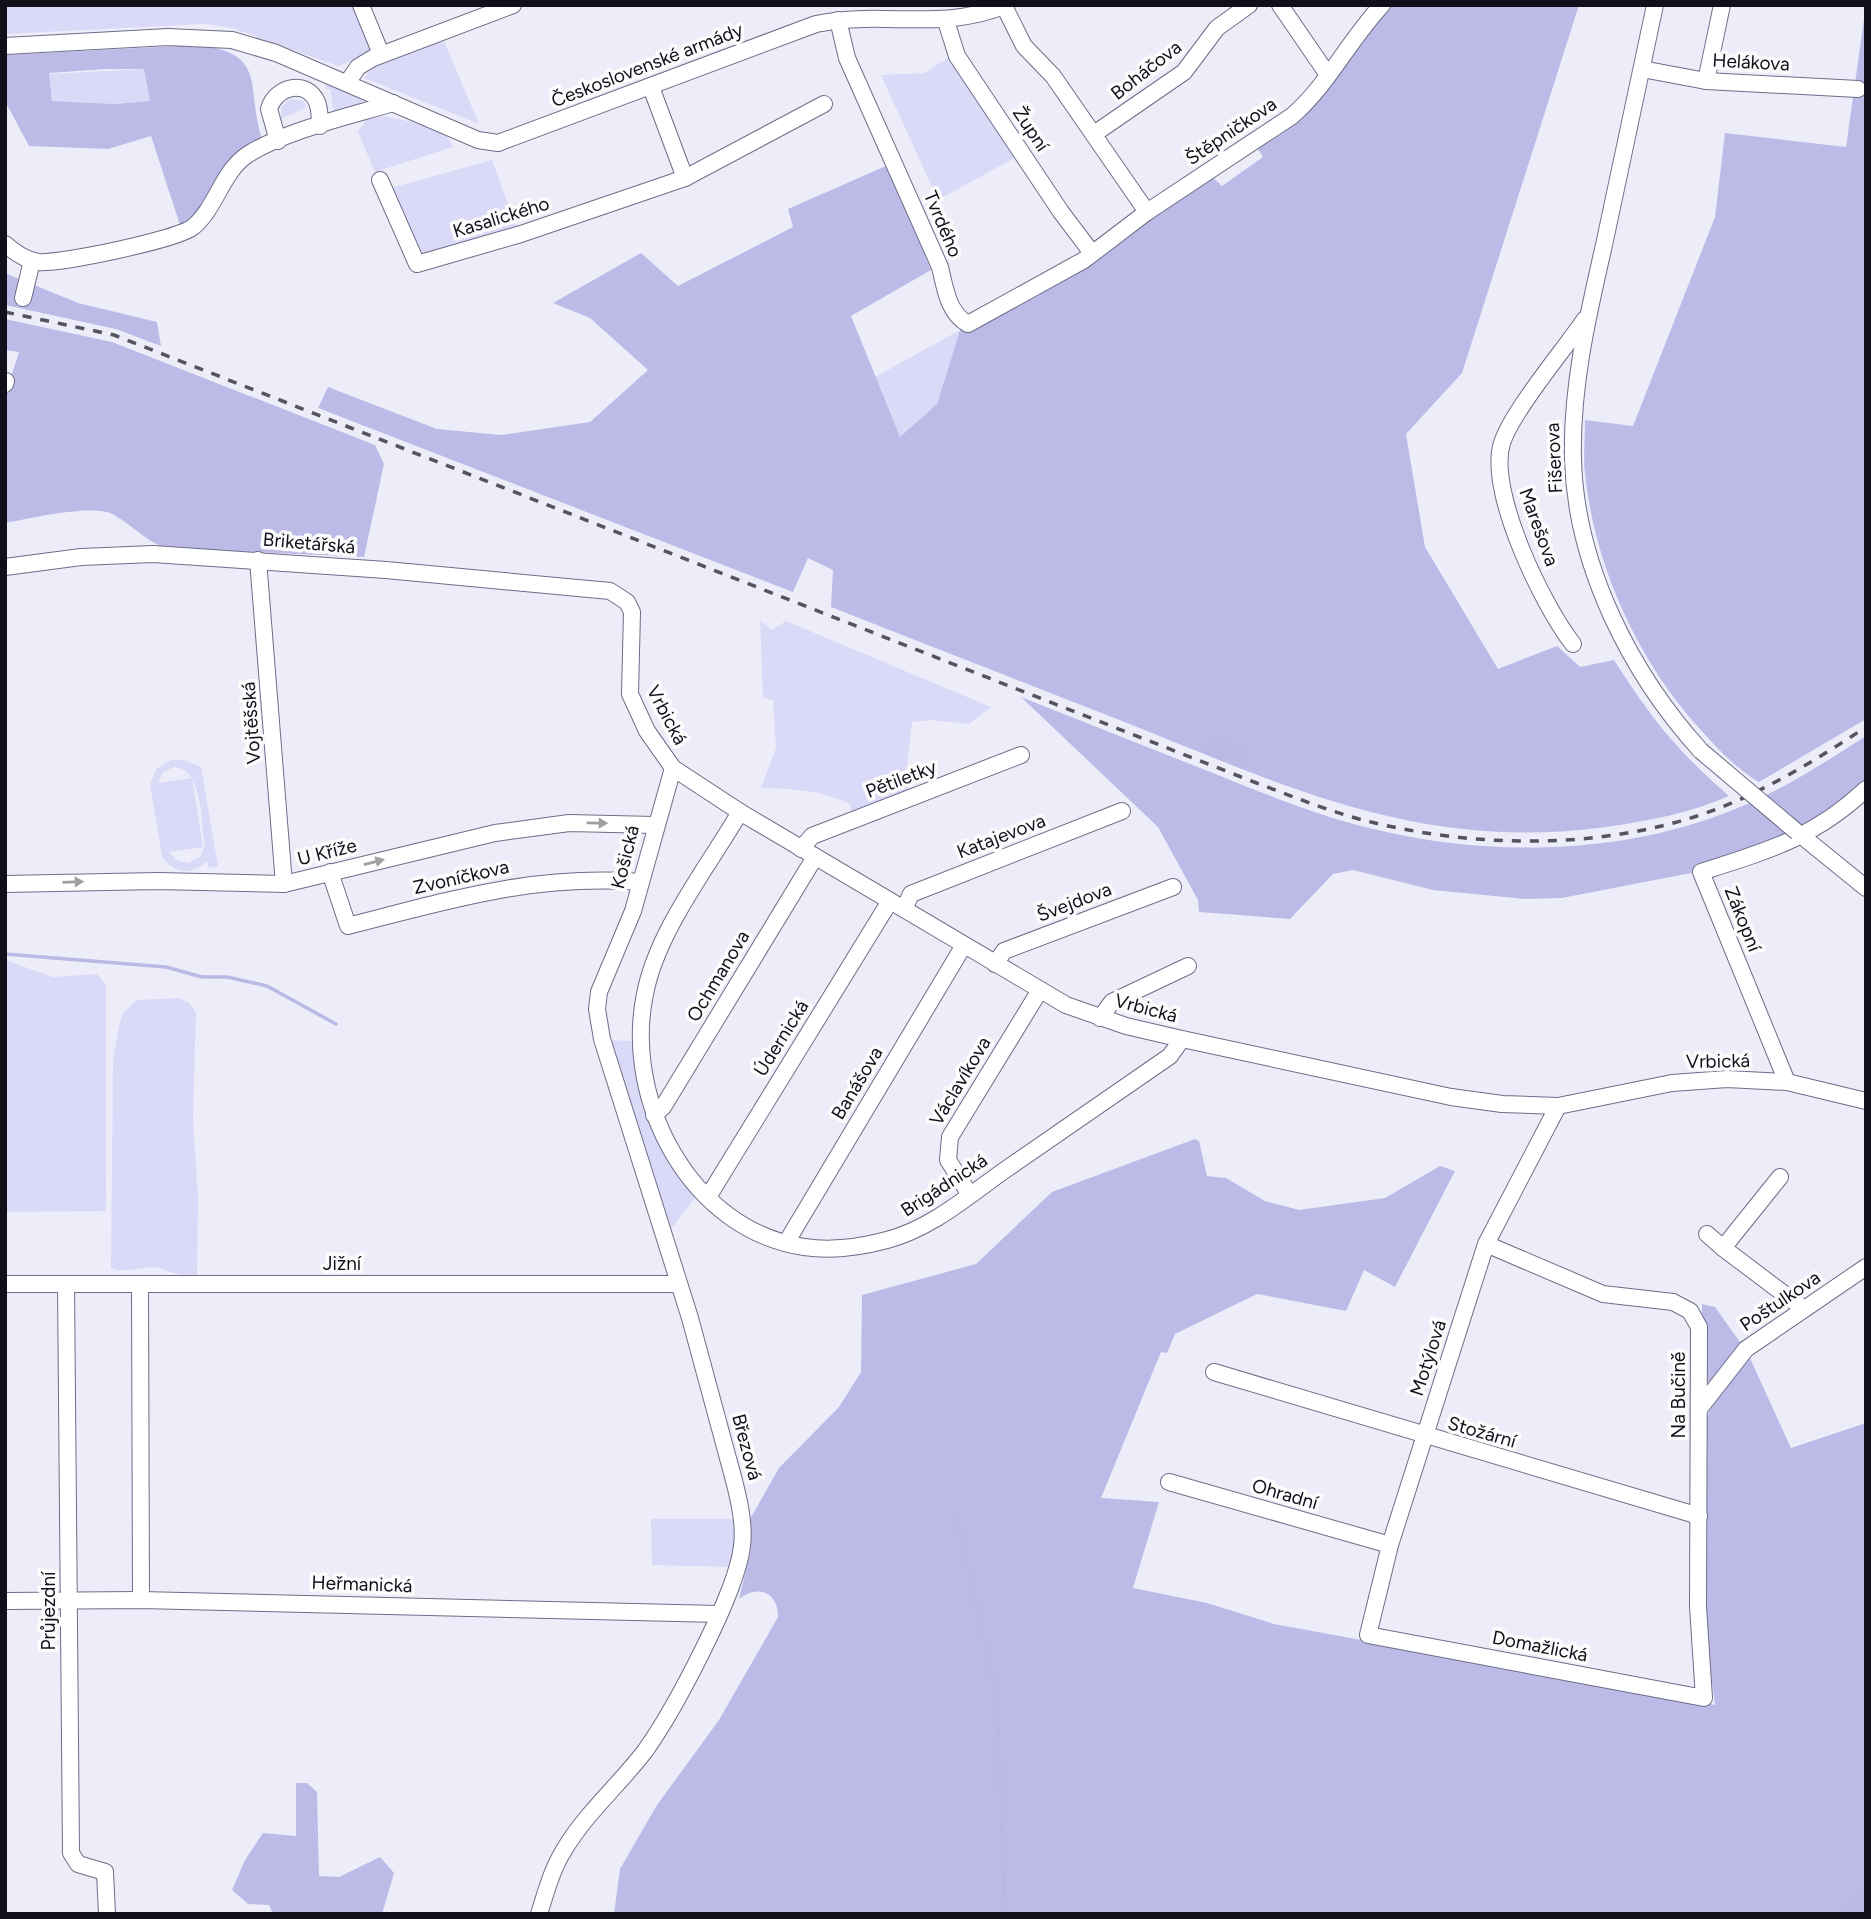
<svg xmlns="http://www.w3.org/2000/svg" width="1871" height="1919" viewBox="0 0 1871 1919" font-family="Figtree,sans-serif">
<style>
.green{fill:#dadaf8;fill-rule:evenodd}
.forest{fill:#bcbbe8;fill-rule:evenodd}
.water{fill:#bab8e5}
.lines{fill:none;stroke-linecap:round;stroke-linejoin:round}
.stream{stroke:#bab8e5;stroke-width:3.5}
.minor-casing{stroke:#6e6d89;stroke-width:18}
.minor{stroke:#fff;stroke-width:16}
.rail{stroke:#54545f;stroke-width:3.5;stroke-dasharray:9 9;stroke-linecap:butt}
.minor-bridge-casing{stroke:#6e6d89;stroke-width:18;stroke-linecap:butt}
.minor-bridge{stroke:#fff;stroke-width:16}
.oneway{fill:#9f9fa3}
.labels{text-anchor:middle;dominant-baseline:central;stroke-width:7;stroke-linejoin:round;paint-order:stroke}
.street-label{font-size:19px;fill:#10101a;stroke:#fcfcfc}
</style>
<rect width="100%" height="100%" fill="#ededfa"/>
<g class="green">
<path d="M5,5H354L372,53L338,66L232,28L204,24L5,34Z"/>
<path d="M444,41L479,124L364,78L374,67Z"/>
<path d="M951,56L1018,156L938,200L881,75L924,73Z"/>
<path d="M176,63L151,101L115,104L52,101L49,74L144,69Z"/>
<path d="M324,81L365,98L362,103L334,114L330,89L327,90Z"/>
<path d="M290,99L302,101L307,107L281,119V107Z"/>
<path d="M381,116C399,119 450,127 453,147L375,172L358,132L366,120Z"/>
<path d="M492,160L518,231L420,259L391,188Z"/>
<path d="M960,330L937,404L900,437L875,377Z"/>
<path d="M760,620L772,630L786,621L991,707L969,724L931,720L912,722L906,774L910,793L852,813L850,804C823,791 791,788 761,788L776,748L773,700L763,698Z"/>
<path d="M171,760H184L201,767L218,866L209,868L207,861C192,876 173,874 162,856L150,785L156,769ZM174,767C203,768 201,824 205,846L201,856L188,863L176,860L169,852L203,847L192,778L158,783L163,772Z"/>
<path d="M5,960L53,977L97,974L106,985V1211L5,1212Z"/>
<path d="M178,998L188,1002L196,1012L193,1119L198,1198L197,1275C183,1276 176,1274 163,1269C147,1263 128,1275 111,1268L113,1060L119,1025L123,1013L137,1000Z"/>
<path d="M608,1040L632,1041C639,1105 655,1145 698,1194L668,1233Z"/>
<path d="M651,1519H735L737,1540L731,1567L652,1565Z"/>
</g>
<g class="forest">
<path d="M1389,5H1579L1462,373L1406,434L1425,547L1498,669L1557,646L1580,667L1614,660C1651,718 1677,751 1729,796C1690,813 1648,821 1606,827C1421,852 1288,787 1122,721C1025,683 928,645 831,607L833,570L808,558L793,592L318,408L328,387L437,429L501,435L590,422L648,370L590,318L553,303L641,253L678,286L793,227L788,209L888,165L931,270L851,316L900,437L937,404L960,330L1006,306L1211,176L1222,186L1263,157L1256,146L1303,118Z"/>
<path d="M1866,5V719L1759,782C1736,769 1716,747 1699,728C1637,659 1595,567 1585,474C1583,457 1585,438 1585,420L1633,426L1715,217L1725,133L1846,147Z"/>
<path d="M197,45C270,53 245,89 262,139L192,216L180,225L151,136L108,149L29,146L5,101V55ZM106,69H144L150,101L115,104L52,101L49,73Z"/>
<path d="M5,273L78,303L157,322L161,346L116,329L5,305Z"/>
<path d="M5,319L112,342L375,445L384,464L364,557L165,548C145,540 132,525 114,515C93,503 30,519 5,523V396L19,352L6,350L5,362Z"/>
<path d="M1021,697C1085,722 1149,748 1213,773C1260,792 1308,812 1357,825C1473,856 1604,857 1717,816C1770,798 1819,766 1866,736V784L1782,844L1691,873L1562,898L1525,899L1433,890L1353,870L1333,874L1290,919L1199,912L1198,900L1158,827Z"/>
<path d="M1195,1139L1199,1141L1207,1176L1226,1178L1265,1201L1299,1210L1385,1198L1440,1166L1455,1171L1395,1287L1364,1270L1346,1311L1257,1294L1175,1334L1167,1353L1161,1352L1101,1498L1159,1502L1133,1588L1207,1603L1274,1624L1715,1705L1703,1614L1706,1420L1712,1404L1749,1356L1791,1448L1866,1423V1914H614L620,1869L657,1805L719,1720L778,1617C778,1592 758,1584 739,1599L751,1550L750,1519L779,1468L839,1407L861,1372L862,1295L976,1264L1052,1192Z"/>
<path d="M1702,1304L1715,1307L1742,1345L1714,1384L1702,1378Z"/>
<path d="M296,1783H307L317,1792L319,1876L339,1877L380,1857L394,1873L382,1914H273L269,1905L248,1904L232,1890L245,1860L263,1833L296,1836Z"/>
</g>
<g class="water">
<path d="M1212,739C1231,739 1245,744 1250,765L1219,759L1203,752V746Z"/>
<path d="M1866,1886V1914H1848L1844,1905Z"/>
</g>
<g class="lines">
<g class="stream">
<path d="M5,954L166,967L202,977H227L267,986L336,1024"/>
<path d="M956,1515L997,1697L1005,1914"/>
</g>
<g class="minor-casing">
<g id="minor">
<path d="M361,5L381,54"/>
<path d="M1280,5L1328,75"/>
<path d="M1655,5C1638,85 1621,165 1604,245C1588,315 1571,387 1573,460C1576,566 1631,674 1701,751"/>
<path d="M1004,6L1024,46L1053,76L1147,212"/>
<path d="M838,20L847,58L940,267C945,288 948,313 968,324L1084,260L1147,212L1292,116C1328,85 1349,40 1382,5"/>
<path d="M946,21L957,56L1061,212L1092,253"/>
<path d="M5,46L168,37L232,40L276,53L478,140L498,143L816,24C881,10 941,32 1006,5"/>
<path d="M1642,69L1706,81L1858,89"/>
<path d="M1706,81L1722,5"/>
<path d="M347,83L358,67L373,58L513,5"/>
<path d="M651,87L685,178"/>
<path d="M1094,134L1184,72L1217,28L1249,5"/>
<path d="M278,141L269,109C275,87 306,78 317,102C320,110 320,118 320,126"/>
<path d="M380,180L417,264L521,234L685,178L824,104"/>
<path d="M5,244C14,252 25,260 38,262C60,264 176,240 193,227C216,208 222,172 247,155C284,131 350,116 393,103"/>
<path d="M23,298L32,261"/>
<path d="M5,384L6,381"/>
<path d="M258,560L284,884"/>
<path d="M5,567L81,557L153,554L386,570L610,591L627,602L632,612L630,694L647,731L673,768L740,812L1066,1005L1126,1026L1182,1039L1451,1097L1502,1104L1558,1106L1672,1083L1727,1079L1787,1082L1866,1101"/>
<path d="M1573,644C1543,606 1487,491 1502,443C1513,410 1564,350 1585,319"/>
<path d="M740,812C708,867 657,931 645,994C623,1100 690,1230 804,1247C831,1251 861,1247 887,1240C932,1228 968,1196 1005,1170C1060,1132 1115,1094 1170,1056L1182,1039"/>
<path d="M1797,832L1866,888"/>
<path d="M801,849L812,836L1021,755"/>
<path d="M330,872L348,926C450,900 533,874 641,882"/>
<path d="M5,884L158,881L284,884L495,833L569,823L655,825"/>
<path d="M904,909L911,894L1122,811"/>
<path d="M995,964L1004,951L1173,887"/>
<path d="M1100,1018L1112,1002L1188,966"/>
<path d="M1787,1082L1701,872C1767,851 1814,838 1866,789"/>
<path d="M654,1115L663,1107L815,857"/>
<path d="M1780,1177L1723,1248L1804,1309"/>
<path d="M970,1195L948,1160L950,1137L1040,990"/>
<path d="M708,1197L890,901"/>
<path d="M1707,1234L1723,1248"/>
<path d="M786,1243L964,945"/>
<path d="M1486,1244L1603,1294L1673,1302L1690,1311L1699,1327L1698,1607L1704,1698L1368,1635L1390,1545L1486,1244L1558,1106"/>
<path d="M5,1284H679"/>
<path d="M66,1284L71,1853L78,1864L105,1872L107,1914"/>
<path d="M140,1284L141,1600"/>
<path d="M1214,1372L1699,1516"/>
<path d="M1699,1409L1746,1349L1866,1267"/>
<path d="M1169,1482L1390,1545"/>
<path d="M5,1601L141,1600L718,1614"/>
<path d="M539,1914C546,1892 552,1869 564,1850C586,1813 619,1785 645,1751C673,1712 737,1593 742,1546C745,1523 738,1495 732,1473L690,1318L602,1039L597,1009L599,992L633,911L673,768"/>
</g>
</g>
<use href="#minor" class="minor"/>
<path class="rail" d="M5,312L114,335L1254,782C1289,795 1323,809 1359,819C1473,849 1606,851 1717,809C1769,789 1819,758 1866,727"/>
<g class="minor-bridge-casing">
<path id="minor-bridge" d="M1701,751L1797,832"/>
</g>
<use href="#minor-bridge" class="minor-bridge"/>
</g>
<defs><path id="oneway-solid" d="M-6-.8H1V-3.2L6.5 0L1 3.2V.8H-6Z" transform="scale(1.75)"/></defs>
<g class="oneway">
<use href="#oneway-solid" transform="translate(597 823) rotate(1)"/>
<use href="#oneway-solid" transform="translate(374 862) rotate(-14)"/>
<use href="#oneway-solid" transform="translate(73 882) rotate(-2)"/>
</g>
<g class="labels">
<g class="street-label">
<text transform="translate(1751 62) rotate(3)">Helákova</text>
<text transform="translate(647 65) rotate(-21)">Československé armády</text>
<text transform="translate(1146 70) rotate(-38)">Boháčova</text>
<text transform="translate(1031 129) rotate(56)">Župní</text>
<text transform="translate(1231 131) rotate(-34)">Štěpničkova</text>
<text transform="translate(501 217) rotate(-17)">Kasalického</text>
<text transform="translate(943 224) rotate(67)">Tvrdého</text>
<text transform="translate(1554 458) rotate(-93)">Fišerova</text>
<text transform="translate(1539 527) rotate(70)">Marešova</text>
<text transform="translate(309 543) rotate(5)">Briketářská</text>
<text transform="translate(667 715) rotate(62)">Vrbická</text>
<text transform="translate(251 723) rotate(-94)">Vojtěšská</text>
<text transform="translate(901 779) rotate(-21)">Pětiletky</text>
<text transform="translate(1001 836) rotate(-21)">Katajevova</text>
<text transform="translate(327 852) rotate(-14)">U Kříže</text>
<text transform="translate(625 857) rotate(-76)">Košická</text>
<text transform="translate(461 877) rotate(-13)">Zvoníčkova</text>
<text transform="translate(1074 902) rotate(-21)">Švejdova</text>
<text transform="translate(1743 919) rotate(68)">Zákopní</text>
<text transform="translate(718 976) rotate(-59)">Ochmanova</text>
<text transform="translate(1146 1008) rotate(15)">Vrbická</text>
<text transform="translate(781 1038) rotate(-58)">Údernická</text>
<text transform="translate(1718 1061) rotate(-1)">Vrbická</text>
<text transform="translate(960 1081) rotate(-59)">Václavíkova</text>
<text transform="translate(857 1083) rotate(-59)">Banášova</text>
<text transform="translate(944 1185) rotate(-33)">Brigádnická</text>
<text x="342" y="1263">Jižní</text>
<text transform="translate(1780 1301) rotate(-34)">Poštulkova</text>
<text transform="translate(1428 1358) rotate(-72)">Motýlová</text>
<text transform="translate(1678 1395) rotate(-90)">Na Bučině</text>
<text transform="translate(1482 1432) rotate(16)">Stožární</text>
<text transform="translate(747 1447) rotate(75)">Březová</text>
<text transform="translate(1285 1494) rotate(16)">Ohradní</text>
<text transform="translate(362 1584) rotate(2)">Heřmanická</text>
<text transform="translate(48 1611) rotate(-90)">Průjezdní</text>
<text transform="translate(1540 1646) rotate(11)">Domažlická</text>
</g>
</g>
<rect width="1871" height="1919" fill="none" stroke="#10101a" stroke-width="14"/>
</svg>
